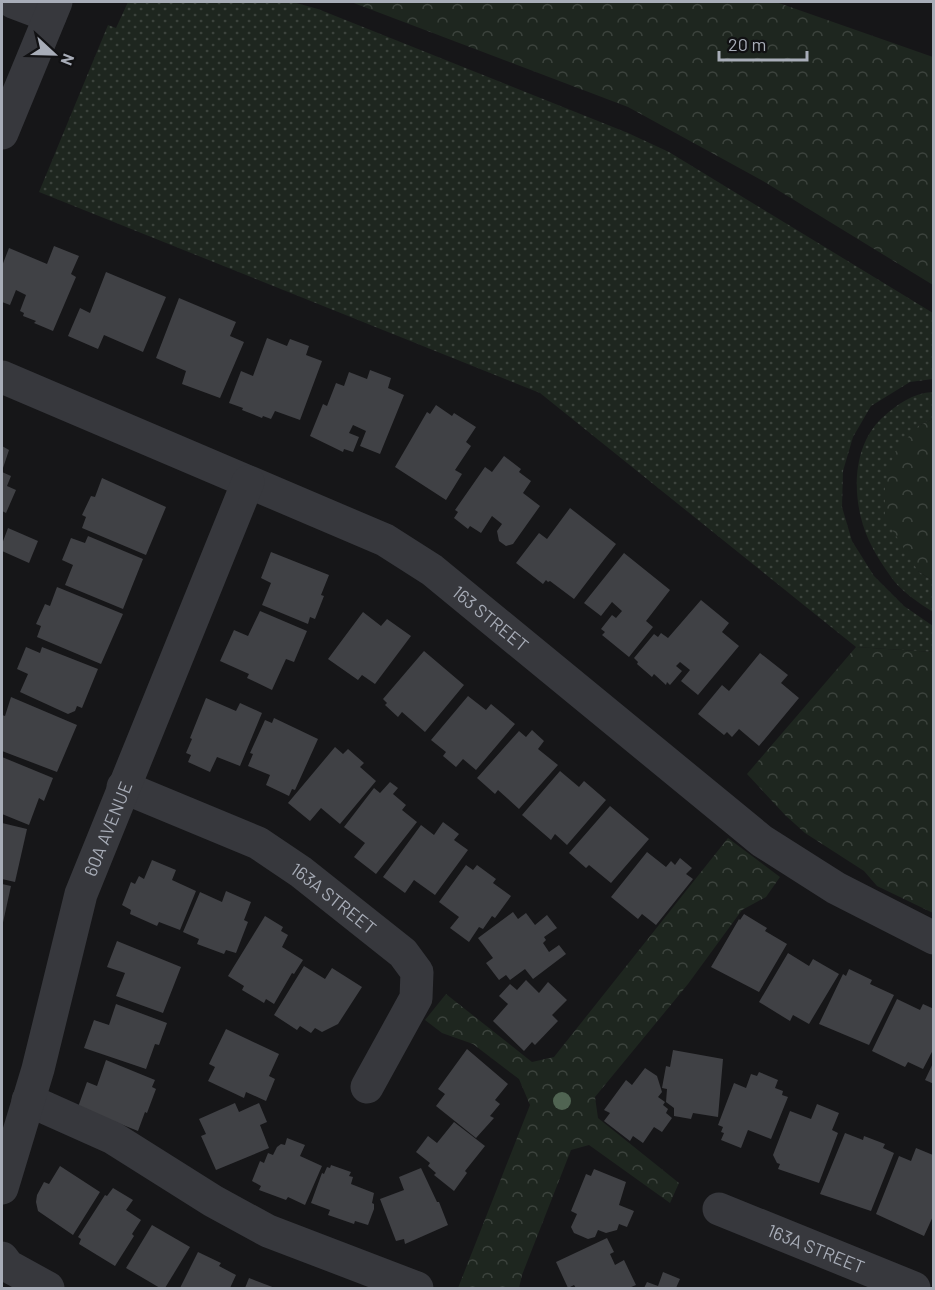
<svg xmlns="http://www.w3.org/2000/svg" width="935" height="1290" viewBox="0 0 935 1290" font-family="Barlow,sans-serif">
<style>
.grass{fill:url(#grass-dots)}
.forest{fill:url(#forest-crowns)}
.building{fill:#404145}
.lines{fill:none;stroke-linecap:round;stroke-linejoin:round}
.minor{stroke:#37383d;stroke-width:33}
.tree{fill:#506452}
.labels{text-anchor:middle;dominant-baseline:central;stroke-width:4.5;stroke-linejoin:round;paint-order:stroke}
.street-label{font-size:18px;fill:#a8adb8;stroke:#111113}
</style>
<defs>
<pattern id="grass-dots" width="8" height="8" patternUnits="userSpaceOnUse" patternTransform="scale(1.5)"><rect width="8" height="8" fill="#1e261f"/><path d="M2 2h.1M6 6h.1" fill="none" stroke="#3c433d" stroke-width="1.8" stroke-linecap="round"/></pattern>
<pattern id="forest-crowns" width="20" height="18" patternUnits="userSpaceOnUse" patternTransform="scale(1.5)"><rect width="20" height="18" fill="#1e261f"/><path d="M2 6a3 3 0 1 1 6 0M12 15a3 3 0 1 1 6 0" fill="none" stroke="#3c433d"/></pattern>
</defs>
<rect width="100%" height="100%" fill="#161618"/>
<g class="grass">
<path d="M128,2H293L318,9L628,133L669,152L933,313V379L910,382L871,406L853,437L843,471L842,507L852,541L874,576L904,606L933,626V652L856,647L540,393L39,192L108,25L116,28Z"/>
<path d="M933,392V419L918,426V571L933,581V612C920,604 904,593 894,581C882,565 869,545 863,525C852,490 854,444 882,418C897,404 913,393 933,392Z"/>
</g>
<g class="forest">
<path d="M351,2H776L933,57V285L763,181L628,107Z"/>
<path d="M933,419V581L918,571L885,518V485L894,453L918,426Z"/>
<path d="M856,647L933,652V913L877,886L864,871L805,833L785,815L747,774Z"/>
<path d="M728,838L780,877L766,897L742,910L688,984L595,1097L598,1118L679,1183L670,1203L589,1145L571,1150L522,1275L519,1288H458L530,1105L519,1079L473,1044L442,1033L425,1020L446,994L532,1062L554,1057Z"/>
</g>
<g class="building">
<path d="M54,246L79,256L71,274L76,277L53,331L34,323L36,321L23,316L24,313L20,311L26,295L16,290L10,305L2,302V266L9,248L47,264Z"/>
<path d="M106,272L166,297L143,352L104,335L98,349L68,336L80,308L90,313Z"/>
<path d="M179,298L236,322L230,336L244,342L220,398L182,384L186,371L156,358Z"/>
<path d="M267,338L287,346L290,339L309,346L306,355L322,361L300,420L275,411L271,419L263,416L262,418L242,410L243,408L229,403L241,371L253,376Z"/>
<path d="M370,370L391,378L388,388L404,395L380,454L360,446L366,431L353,425L349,433L359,437L353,452L344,449L343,452L310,436L323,404L327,406L336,383L344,386L349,372L367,379Z"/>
<path d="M436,405L452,416L454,413L476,427L466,442L471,446L455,470L462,474L446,500L395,467L427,412L430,414Z"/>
<path d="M2,446L9,450L2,471Z"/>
<path d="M504,456L521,469L519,472L531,481L523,493L540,506L513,544L506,546L499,541L497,531L502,524L492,516L481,533L470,526L468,529L454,518L458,512L455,510L485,467L492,472Z"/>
<path d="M2,472L11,476L7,486L16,490L6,513L2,511Z"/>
<path d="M102,478L166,507L146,555L82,528L86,517L82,515L91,496L95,497Z"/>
<path d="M570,508L616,544L574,599L550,581L548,582L546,580L543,584L516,563L539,533L547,539Z"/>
<path d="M8,528L38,541L29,563L2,551V544Z"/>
<path d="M88,536L143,559L123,609L65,585L73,565L62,560L71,538L85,543Z"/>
<path d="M271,552L329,575L321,595L324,596L315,619L310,617L308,624L262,605L271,583L261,578Z"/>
<path d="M624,553L670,590L646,621L653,627L629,657L602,635L605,632L601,629L612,615L616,618L622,611L612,602L601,616L584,603Z"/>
<path d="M57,587L123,614L101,664L37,637L41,626L36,624L45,604L50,606Z"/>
<path d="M701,600L729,623L722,632L739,646L698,695L681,681L690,670L680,662L676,666L682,671L670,685L667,682L666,685L654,674L652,677L637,664L638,662L634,658L654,634L658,637L661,633L668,638Z"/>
<path d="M260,611L307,631L294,662L286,659L272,690L247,678L249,674L220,661L234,630L248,636Z"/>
<path d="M363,612L381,626L387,619L411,636L375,684L362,675L358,680L328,659Z"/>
<path d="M26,647L40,653L42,647L98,669L82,708L77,706L75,711L68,714L20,692L28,674L17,669Z"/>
<path d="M424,651L464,685L425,732L402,712L398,717L385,705L387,703L383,699Z"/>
<path d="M760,653L788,675L781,683L799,698L759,746L739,729L732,737L727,732L724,735L698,714L722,685L729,691Z"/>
<path d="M468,696L486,710L491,704L515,724L476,770L463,759L456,767L443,756L446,752L431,740Z"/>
<path d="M11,697L77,725L57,772L2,751V715L5,716Z"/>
<path d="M206,698L236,711L240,703L262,713L240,766L217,757L210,772L188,762L191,755L186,753L192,739L190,738Z"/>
<path d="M274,718L318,739L295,790L292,789L289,796L266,785L270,775L248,766L253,754L250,753L265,720L272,723Z"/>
<path d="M532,730L544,741L538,749L558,765L519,809L498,790L495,794L477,778L519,731L526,737Z"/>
<path d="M335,747L343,754L348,749L364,763L360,767L376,781L340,824L321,808L310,821L288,803Z"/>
<path d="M2,757L53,778L44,801L39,798L29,825L2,814Z"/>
<path d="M560,771L579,787L584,781L606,800L567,845L555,834L551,840L522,815Z"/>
<path d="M390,782L398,788L393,794L406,805L402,810L417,822L376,874L354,857L365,843L344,827L374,788L380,793Z"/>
<path d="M610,806L649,839L611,883L589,865L586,868L569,853Z"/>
<path d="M443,822L459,834L454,840L468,850L435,895L414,880L405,893L383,877L421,825L434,835Z"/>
<path d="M2,823L27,829L15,882L2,879Z"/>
<path d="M647,852L666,867L671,861L675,865L680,858L692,868L686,874L693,879L656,925L642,914L638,919L611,897Z"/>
<path d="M152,860L176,870L172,880L196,891L180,930L159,922L157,926L130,914L131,910L122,905L131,882L135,884L139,876L144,879Z"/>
<path d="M466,865L473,870L477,865L496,879L493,883L511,896L495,918L492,916L483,929L479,927L469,942L450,928L459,917L439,902Z"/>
<path d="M2,884L11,886L2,927Z"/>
<path d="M226,891L251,902L244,920L248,922L236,953L226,950L224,954L197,944L199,939L183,932L200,892L222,902Z"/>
<path d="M513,912L518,919L526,913L535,925L547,915L557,928L544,937L546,940L543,943L549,952L559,945L566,954L533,979L525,969L510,980L506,975L499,980L486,963L493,958L478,938Z"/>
<path d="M744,914L767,928L765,931L787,944L759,992L711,967L739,919L740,920Z"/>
<path d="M265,916L283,927L281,931L288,935L282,947L303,960L294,974L292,973L274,1004L266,999L264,1003L242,990L244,986L228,976Z"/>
<path d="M117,941L181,967L163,1013L116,996L125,973L107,967Z"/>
<path d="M788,953L809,966L813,959L839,974L809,1024L793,1015L790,1021L759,1002Z"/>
<path d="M304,966L325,979L332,968L362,987L338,1024L322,1032L315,1028L311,1033L300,1026L297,1030L274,1015Z"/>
<path d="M849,969L872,980L870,984L894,995L869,1045L819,1024L843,974L846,976Z"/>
<path d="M526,980L539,993L548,982L567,1000L552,1015L558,1021L535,1045L532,1042L524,1051L493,1021L508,1004L499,996L510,984L517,990Z"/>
<path d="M897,999L920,1010L923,1004L934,1009V1048L923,1069L908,1062L905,1067L872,1051Z"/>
<path d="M116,1004L167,1023L159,1045L155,1044L146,1069L84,1048L94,1020L109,1025Z"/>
<path d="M226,1029L279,1054L269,1076L275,1079L266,1101L246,1092L244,1098L208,1081L215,1067L209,1064Z"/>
<path d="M467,1049L508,1084L495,1100L500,1104L490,1116L494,1118L476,1138L436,1106L445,1094L438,1089Z"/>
<path d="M673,1050L723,1059L718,1117L693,1113L691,1119L674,1116V1108L666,1102L667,1089L662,1088L666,1066L670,1067Z"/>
<path d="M106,1060L155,1080L152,1087L156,1089L147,1113L145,1112L138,1131L78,1107L87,1082L97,1086Z"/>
<path d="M934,1061V1084L925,1080Z"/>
<path d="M645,1068L657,1076L662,1092L658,1097L665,1102L663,1105L668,1109L666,1113L672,1118L662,1132L654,1127L643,1143L633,1136L630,1141L604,1121L610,1113L604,1110L626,1080L632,1085Z"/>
<path d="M759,1072L778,1080L775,1088L783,1091L782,1095L788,1097L771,1139L748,1130L741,1148L721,1140L724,1133L721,1132L723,1127L718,1125L734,1083L746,1088L751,1074L757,1076Z"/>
<path d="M235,1103L239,1112L259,1103L267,1122L260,1125L269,1148L216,1170L201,1136L206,1134L199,1119Z"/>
<path d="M817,1104L839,1113L832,1130L838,1133L819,1183L778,1169L780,1164L777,1163L773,1155L790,1111L811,1119Z"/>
<path d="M454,1122L485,1146L465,1171L467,1173L454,1191L434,1175L436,1173L428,1166L430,1163L416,1152L428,1136L437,1143Z"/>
<path d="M845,1133L863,1140L864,1136L885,1144L883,1148L894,1153L871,1211L820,1194Z"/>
<path d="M287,1138L305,1145L300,1156L322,1166L305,1205L288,1197L286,1200L259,1190L261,1186L252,1181L260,1161L264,1163L268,1153L273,1155L277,1147L281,1144L285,1145Z"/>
<path d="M916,1148L933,1155L934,1158V1214L924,1236L876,1214L899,1156L911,1161Z"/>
<path d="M331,1165L351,1172L349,1176L353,1177L351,1184L374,1193L372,1203L374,1204V1209L368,1225L355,1221L354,1224L328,1215L330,1210L311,1203L322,1173L324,1174L327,1167L330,1168Z"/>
<path d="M60,1166L100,1192L73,1235L38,1211L36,1202L37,1195L44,1182L49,1184Z"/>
<path d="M421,1168L437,1202H439L448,1225L405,1244L404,1239L396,1241L380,1199L404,1190L399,1177Z"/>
<path d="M594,1169L626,1182L619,1205L634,1211L627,1227L619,1224L617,1230L606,1233L598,1230L595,1237L588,1239L574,1233L571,1227L577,1214L571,1211L586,1174L591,1176Z"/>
<path d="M113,1188L133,1200L126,1210L141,1220L132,1234L134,1236L115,1266L79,1244L81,1239L78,1237L105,1195L107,1196Z"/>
<path d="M152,1225L190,1247L165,1288H160L126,1268Z"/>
<path d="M607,1238L614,1252L610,1254L615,1265L624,1260L636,1285L629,1288H576L574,1285L568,1288L556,1262Z"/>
<path d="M198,1252L221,1263L219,1266L236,1275L230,1288H180Z"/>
<path d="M663,1272L680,1279L676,1288H644L647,1282L658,1286Z"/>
<path d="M249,1278L275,1288H245Z"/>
</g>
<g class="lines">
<g class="minor">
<path d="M13,2L50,16"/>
<path d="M2,133L56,2"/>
<path id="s1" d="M2,377L385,540L432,570L762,841L836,888L934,938"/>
<path id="s2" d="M123,787L258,843L301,872L403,953L417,972L416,998L367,1087"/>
<path d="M28,1100L113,1138L213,1201L268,1231L417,1288"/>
<path id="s3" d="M2,1188L38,1069L81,894L248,482"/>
<path id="s4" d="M719,1209L914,1288"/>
<path d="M2,1258L8,1266L48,1288"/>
</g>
</g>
<circle class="tree" cx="562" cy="1101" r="9"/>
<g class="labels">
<g class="street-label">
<text stroke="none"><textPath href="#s1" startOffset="548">163 STREET</textPath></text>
<text stroke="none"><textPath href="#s3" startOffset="375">60A AVENUE</textPath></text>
<text stroke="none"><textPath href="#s2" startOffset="240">163A STREET</textPath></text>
<text stroke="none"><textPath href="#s4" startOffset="105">163A STREET</textPath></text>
</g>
</g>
<rect width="935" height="1290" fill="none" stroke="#a8adb8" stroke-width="6"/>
<g transform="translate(54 54) rotate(112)" stroke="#111113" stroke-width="4.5" paint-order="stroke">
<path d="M0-4.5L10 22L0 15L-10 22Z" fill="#a8adb8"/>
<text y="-9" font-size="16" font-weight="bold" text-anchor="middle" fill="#a8adb8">N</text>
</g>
<path d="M719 51v9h88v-9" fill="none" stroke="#a8adb8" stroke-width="3"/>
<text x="728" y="51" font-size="18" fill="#a8adb8" stroke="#111113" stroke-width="4.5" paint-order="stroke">20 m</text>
</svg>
